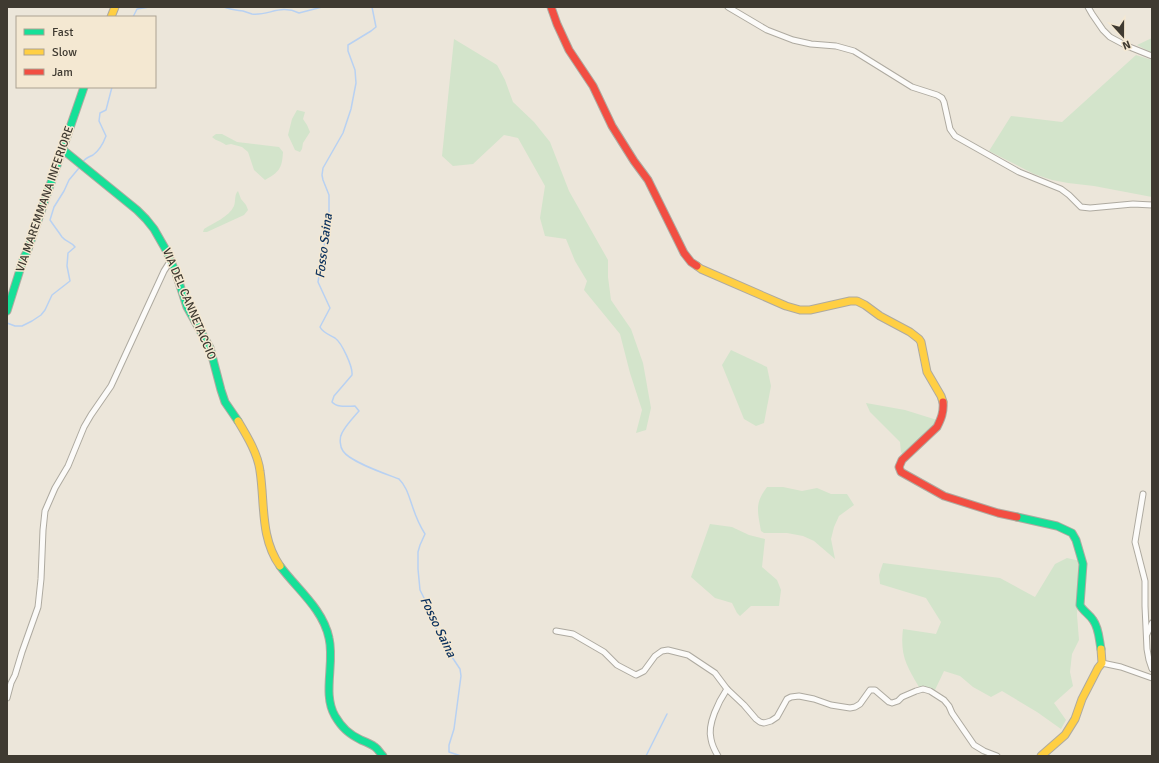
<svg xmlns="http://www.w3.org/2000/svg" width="1159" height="763" viewBox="0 0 1159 763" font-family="Signika,sans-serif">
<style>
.green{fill:#d3e4cb}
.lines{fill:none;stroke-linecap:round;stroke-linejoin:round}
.stream{stroke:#b8d1f2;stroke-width:1.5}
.street-casing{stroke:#aeaaa0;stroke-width:7}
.fast-casing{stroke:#aeaaa0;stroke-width:9}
.slow-casing{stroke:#aeaaa0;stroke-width:9}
.jam-casing{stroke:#aeaaa0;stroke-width:9}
.street{stroke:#fcfbf9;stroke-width:5}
.fast{stroke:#16e098;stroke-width:7}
.slow{stroke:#ffcf43;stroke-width:7}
.jam{stroke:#f24e42;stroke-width:7}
.labels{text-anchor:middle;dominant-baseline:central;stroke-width:3;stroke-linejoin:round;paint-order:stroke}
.street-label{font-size:12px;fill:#3f3a31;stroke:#f4e8d2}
.water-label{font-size:13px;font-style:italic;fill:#0a305d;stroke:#f4e8d2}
</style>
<rect width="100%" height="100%" fill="#ece6da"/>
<g class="green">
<path d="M1152,38V53L1137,45Z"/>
<path d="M454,39L497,65L505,80L513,102L534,122L550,142L569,191L608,260V277L611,300L631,329L643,363L651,408L646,430L636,433L642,410L630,373L620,334L584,290L587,281L575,261L566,239L545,236L540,218L545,186L518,138L504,135L473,164L453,166L442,156Z"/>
<path d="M1136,55L1152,60V197L1094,186L1068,183L1052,180L1034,174L989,151L1011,116L1062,122Z"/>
<path d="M297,110L305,112L303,119L307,125L310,132L303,143L302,149L300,152L295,150L288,135L292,119Z"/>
<path d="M216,134H222L237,142L279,147L283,152C282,169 279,172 265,180L254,170L248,152L242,147L231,144L226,145C221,141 216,141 212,137Z"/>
<path d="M238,191L241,199L246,205L248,210L244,215L207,232H203L204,229C213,223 229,217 234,206C236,201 234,195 238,191Z"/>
<path d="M731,350L767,367L771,386L764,423L756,426L744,419L722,365Z"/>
<path d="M866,403L905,410L937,420L927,435L903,455L901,452L900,442L870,412Z"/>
<path d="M767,487H783L802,491L817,488L831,494H847L854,505L839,516L834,527L831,539L835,559L814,541L803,536L787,533H764L761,531C758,512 754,504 767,487Z"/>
<path d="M710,524L732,527L749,535L765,539L762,567L777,580L781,590L779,606H751L740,616L737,613L732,603L715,598L691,577Z"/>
<path d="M1067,558L1080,561L1077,615L1079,640L1072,654L1070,672L1073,686L1054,703L1066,720L1061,729L1037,712L1002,691L991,697L973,687L960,676L944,671L935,690L919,687C906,665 900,655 903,629L936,634L941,622L926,598L880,584L879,575L883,563L1000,578L1035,597L1055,564Z"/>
</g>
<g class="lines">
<g class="stream">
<path d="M183,7H186"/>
<path d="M212,7H216"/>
<path d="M224,7C231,10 236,10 243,11C246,12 249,13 252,14C269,16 280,4 299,13L322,7"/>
<path d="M372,7L376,27L371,31L348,45V51L355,70L356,83L351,109L343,133L323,168L322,175L323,180L329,195V217L318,282L330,308L320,327C323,333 330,335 335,338C342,343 353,367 352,375L334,396L332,402C337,408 348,406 355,406L359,411C353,418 346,425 342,433C339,438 340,447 343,451C350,462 386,474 399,479C407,487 409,497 413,508C416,517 420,526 425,534L420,545L418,552V569L420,590L431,612L436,628L442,642L460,669L461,676L454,729L449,745V752L461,756"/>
<path d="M133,17L137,9L149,7"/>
<path d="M82,163C85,158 89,157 93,155C100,150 103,144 106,136L99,121L100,113L106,110L112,87"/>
<path d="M7,323L15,326H22L32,321L41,315L45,310L52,295L70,281L67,266L68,253L75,247C72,242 66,242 62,237C58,231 54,226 50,220L54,207L64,191L69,180L79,168"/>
<path d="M646,756L667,714"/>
</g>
<g class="street-casing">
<g id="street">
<path d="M728,7L767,30L793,40L811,44L836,46L854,51L912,87L937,95L942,98L944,102L950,129L955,136L1019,172L1061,189L1069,195L1081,207L1090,208L1133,204L1152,205"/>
<path d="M1088,7L1092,14L1103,30L1110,37L1127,46L1152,56"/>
<path d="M1143,494L1135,542L1145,581V606L1147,649L1149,660L1152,669"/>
<path d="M556,631L573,634L604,652L617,665L636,675L644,671L655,656L662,651L668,650L688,655L715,673L727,689L744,705L756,719L760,722L764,723L771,721L777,717L787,699L791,697L799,696L814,699L831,705L850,708L855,707L860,704L870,690H875L889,702L892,703L898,701L902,697L916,691L923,689L930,691L944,700L949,706L952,713L974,745L984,751L997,756"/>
<path d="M1147,634L1152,623"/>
<path d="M1102,663L1121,667L1152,678"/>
<path d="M7,698L11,683L15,675L22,652L38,607L41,579L43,530L45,511L55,488L68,466L84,427L91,415L111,386L164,271L171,260"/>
<path d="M718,756C715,751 712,745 711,739C707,724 719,701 727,689"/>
</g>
</g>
<g class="fast-casing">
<g id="fast">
<path d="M62,149L137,210L146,219L154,229L166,250L176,273L187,307L210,348L221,390L225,402L238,421"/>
<path d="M7,311L24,257L27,252L84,87"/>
<path d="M1017,517L1057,526L1072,533L1076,540L1083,564L1080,605C1083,611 1089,614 1093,620C1099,628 1099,639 1101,649"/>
<path d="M280,566C297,589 323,609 329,638C335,663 322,694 335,716C342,728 349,734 361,740C366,742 371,744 375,747C378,749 380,753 383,756"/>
</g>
</g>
<g class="slow-casing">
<g id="slow">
<path d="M111,17L115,7"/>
<path d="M697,266L701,269L786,306L800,310H810L850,301H857L865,305L880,316L910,332L919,339L921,342L927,372L941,396L943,402"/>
<path d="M238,421C247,436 258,454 260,471C265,503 260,538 280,566"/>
<path d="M1041,756L1065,735L1075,719L1082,699L1098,668L1102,663L1101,649"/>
</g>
</g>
<g class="jam-casing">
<g id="jam">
<path d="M551,7L557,24L569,50L593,86L612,126L634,161L648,180L684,253L691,262L697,266"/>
<path d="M943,402C944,412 941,419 937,427L902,460L899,467L901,472L944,496L998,513L1017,517"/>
</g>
</g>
<use href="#street" class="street"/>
<use href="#fast" class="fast"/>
<use href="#slow" class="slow"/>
<use href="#jam" class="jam"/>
</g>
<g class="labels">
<g class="street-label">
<text transform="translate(45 199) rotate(-71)">VIA MAREMMANA INFERIORE</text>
<text transform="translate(189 304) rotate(67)">VIA DEL CANNETACCIO</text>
</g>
<g class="water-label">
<text transform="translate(324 246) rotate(-83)">Fosso Saina</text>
<text transform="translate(438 627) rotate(64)">Fosso Saina</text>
</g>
</g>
<rect width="1159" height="763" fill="none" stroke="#3f3a31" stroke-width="16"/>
<rect x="16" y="16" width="140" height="72" fill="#f4e8d2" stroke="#aca292"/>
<rect x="24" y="29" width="20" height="6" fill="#16e098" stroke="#aca292"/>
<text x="52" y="36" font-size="12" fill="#3f3a31">Fast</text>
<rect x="24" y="49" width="20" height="6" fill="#ffcf43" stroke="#aca292"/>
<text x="52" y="56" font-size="12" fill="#3f3a31">Slow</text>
<rect x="24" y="69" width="20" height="6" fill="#f24e42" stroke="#aca292"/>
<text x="52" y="76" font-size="12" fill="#3f3a31">Jam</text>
<g transform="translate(1123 36) rotate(159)" stroke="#f4e8d2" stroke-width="3" paint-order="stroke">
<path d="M0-3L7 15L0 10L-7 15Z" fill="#3f3a31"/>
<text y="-6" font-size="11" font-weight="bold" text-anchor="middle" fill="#3f3a31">N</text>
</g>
</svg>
